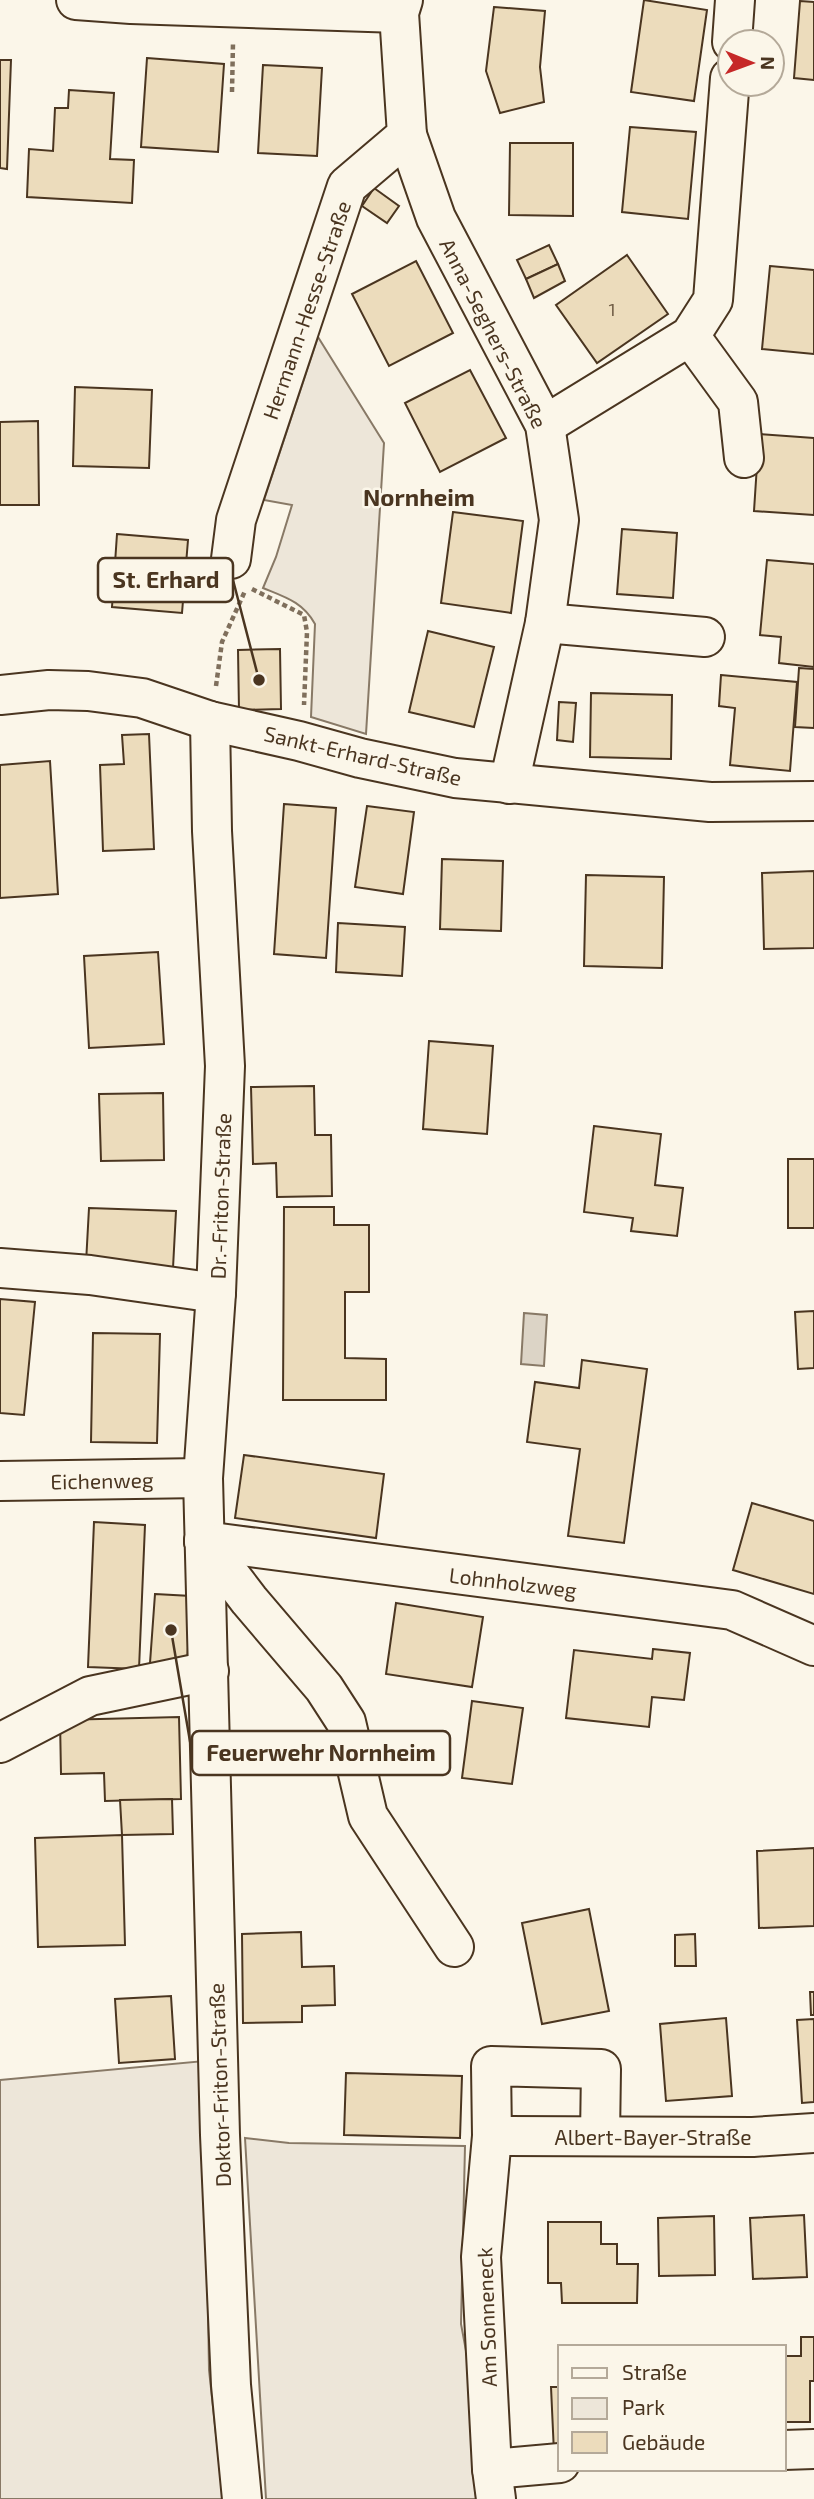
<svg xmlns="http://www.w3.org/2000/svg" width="814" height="2499" viewBox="0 0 814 2499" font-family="'Exo 2',sans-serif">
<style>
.green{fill:#ede6d9;stroke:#887966;stroke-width:2}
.water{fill:#dcd4c6;stroke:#887966;stroke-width:2}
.building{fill:#ecdcbc;stroke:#4a3520;stroke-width:2}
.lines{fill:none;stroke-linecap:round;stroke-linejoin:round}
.minor-casing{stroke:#4a3520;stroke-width:42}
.path{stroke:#7f6f5c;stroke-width:4.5;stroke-dasharray:5 3.5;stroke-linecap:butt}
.minor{stroke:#fbf6e9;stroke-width:38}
.labels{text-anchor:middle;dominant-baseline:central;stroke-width:5;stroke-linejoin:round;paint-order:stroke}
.number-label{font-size:18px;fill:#725f47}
.street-label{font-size:21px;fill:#4a3520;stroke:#fbf6e9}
.quarter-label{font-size:24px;font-weight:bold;fill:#4a3520;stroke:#fbf6e9}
.leader{fill:none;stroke:#4a3520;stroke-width:2.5}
.callout-dot{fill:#4a3520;stroke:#fbf6e9;stroke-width:2.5}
.callout{fill:#fbf6e9;stroke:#4a3520;stroke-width:2.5}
.callout-label{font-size:23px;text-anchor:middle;font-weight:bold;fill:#4a3520}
</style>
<rect width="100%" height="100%" fill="#fbf6e9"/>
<g class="green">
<path d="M318,337L384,443L366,734L311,717L315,624C303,602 285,597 263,588L276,557L292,505L264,500Z"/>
<path d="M204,2061L209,2370L223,2499H0V2080Z"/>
<path d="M245,2138L289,2143L465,2146L461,2324L469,2367L476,2499H266Z"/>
</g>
<path class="water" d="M524,1313L547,1315L544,1366L521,1364Z"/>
<g class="building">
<path d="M644,0L707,10L694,101L631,92Z"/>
<path d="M800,1L814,2V80L794,78Z"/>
<path d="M494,7L545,11L540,67L544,102L500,113L486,71Z"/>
<path d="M147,58L224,64L218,152L141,147Z"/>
<path d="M0,60H11L7,169L0,168Z"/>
<path d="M263,65L322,68L317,156L258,153Z"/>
<path d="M69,90L114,93L110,159L134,160L132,203L27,197L29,149L53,151L55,108H68Z"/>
<path d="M630,127L696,132L688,219L622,212Z"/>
<path d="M510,143H573V216L509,215Z"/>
<path d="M374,188L399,206L387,223L362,206Z"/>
<path d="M549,245L558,264L526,279L517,260Z"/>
<path d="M627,255L668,314L597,363L556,305Z"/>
<path d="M416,261L453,333L389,366L352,294Z"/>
<path d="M558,264L565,281L534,298L526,279Z"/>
<path d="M770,266L814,270V354L762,349Z"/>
<path d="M470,370L506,438L440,472L405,403Z"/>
<path d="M75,387L152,390L149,468L73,466Z"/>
<path d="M38,421L39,505H0V422Z"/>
<path d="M759,434L814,438V515L754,511Z"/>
<path d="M453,512L523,521L511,613L441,603Z"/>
<path d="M622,529L677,533L673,598L617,594Z"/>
<path d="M117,534L188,540L182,613L112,607Z"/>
<path d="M767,560L814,564V667L779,663L781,637L760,635Z"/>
<path d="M428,631L494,647L474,727L409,712Z"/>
<path d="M280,649L281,709L239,710L238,650Z"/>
<path d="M799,668L814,669V728L795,727Z"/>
<path d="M721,675L797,682L790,771L730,765L735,708L719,706Z"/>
<path d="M591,693L672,695L671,759L590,757Z"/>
<path d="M559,702L576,703L573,742L557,740Z"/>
<path d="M149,734L154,849L103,851L100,765L124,764L122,735Z"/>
<path d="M50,761L58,894L0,898V765Z"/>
<path d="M284,804L336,808L326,958L274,954Z"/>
<path d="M367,806L414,812L403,894L355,887Z"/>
<path d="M442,859L503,861L501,931L440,929Z"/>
<path d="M814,871V948L764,949L762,873Z"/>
<path d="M586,875L664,877L662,968L584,966Z"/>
<path d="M338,923L405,927L402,976L336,972Z"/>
<path d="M158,952L164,1044L89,1048L84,956Z"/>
<path d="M429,1041L493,1046L487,1134L423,1129Z"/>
<path d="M314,1086L315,1135H331L332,1196L277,1197L276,1163L253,1164L251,1087Z"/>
<path d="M163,1093L164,1160L101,1161L99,1094Z"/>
<path d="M594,1126L661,1134L655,1185L683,1188L677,1236L631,1231L633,1218L584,1212Z"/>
<rect x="788" y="1159" width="26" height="69"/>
<path d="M284,1207H334V1225H369V1292H345V1358L386,1359V1400H283Z"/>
<path d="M89,1208L176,1211L173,1268L86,1263Z"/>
<path d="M0,1299L35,1302L24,1415L0,1413Z"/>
<path d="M814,1311V1368L798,1369L795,1312Z"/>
<path d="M93,1333L160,1334L157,1443L91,1442Z"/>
<path d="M582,1360L647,1369L624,1543L568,1536L580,1449L527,1442L535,1382L579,1388Z"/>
<path d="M244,1455L384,1474L376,1538L235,1518Z"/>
<path d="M752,1503L814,1521V1594L733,1570Z"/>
<path d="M94,1522L145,1525L139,1669L88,1667Z"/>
<path d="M155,1594L191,1596L187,1665L150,1663Z"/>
<path d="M396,1603L483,1617L472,1687L386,1674Z"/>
<path d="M653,1649L690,1653L684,1700L652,1697L649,1727L566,1718L574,1650L652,1659Z"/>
<path d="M472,1701L523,1708L512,1784L462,1778Z"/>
<path d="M179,1717L181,1799L105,1801L104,1773L61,1774L60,1720Z"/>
<path d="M172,1799L173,1834L122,1835L120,1800Z"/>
<path d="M122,1835L125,1945L38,1947L35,1838Z"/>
<path d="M814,1848V1926L759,1928L757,1851Z"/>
<path d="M589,1909L609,2011L542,2024L522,1923Z"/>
<path d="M301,1932L302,1967L334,1966L335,2005L302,2006V2022L243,2023L242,1934Z"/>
<path d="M695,1934L696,1966H675V1935Z"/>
<path d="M810,1992H814V2015H811Z"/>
<path d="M171,1996L175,2059L119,2063L115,1999Z"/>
<path d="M726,2018L732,2096L666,2101L660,2024Z"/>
<path d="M814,2019V2102L802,2103L797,2020Z"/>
<path d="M346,2073L462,2076L460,2138L344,2135Z"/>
<path d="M804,2215L807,2277L753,2279L750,2218Z"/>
<path d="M714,2216L715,2275L659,2276L658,2218Z"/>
<path d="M548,2222H601V2244H617V2264H638L637,2303H562L561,2283H548Z"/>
<path d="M801,2337H814V2381H810V2422H784V2356H801Z"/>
<path d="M551,2387H560V2453H554Z"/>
</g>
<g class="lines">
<g class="minor-casing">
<g id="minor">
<path d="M76,0L131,4L399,13"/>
<path d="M732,42L735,0"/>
<path d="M407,135L436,218L545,425L559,520L545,623L509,784"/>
<path d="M690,336L738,402L744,458"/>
<path d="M545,425L690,336L713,300L730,78"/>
<path d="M231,559L236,520L347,186L407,135L399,13L403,0"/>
<path d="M545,623L705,637"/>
<path d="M0,695L49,690L88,691L142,698L210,721L299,741L360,758L455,778L710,802L814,801"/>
<path d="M210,721L212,831L225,1066L216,1293L203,1478L220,2135L231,2385L242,2499"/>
<path d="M0,1268L90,1275L216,1293"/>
<path d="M0,1481L203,1478"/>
<path d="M204,1541L732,1610L814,1646"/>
<path d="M204,1541L249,1600L324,1688L346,1722L368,1816L454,1947"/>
<path d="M0,1743L90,1696L209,1671"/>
<path d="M492,2136L753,2137L814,2133"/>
<path d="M784,2450L814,2449"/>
<path d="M492,2469L560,2463"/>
<path d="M496,2499L492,2469L481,2257L492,2136L491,2066L601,2069L600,2136"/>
</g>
</g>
<g class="path">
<path d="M232,92L233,43"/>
<path d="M252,589L304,615L307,632L304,705"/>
<path d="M216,686L222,642L245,591"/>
</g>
<use href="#minor" class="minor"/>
</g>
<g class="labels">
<g class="number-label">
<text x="612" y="309">1</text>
</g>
<g class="street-label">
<text transform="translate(306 310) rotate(-71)">Hermann-Hesse-Straße</text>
<text transform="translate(494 333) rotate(63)">Anna-Seghers-Straße</text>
<text transform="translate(363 755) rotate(13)">Sankt-Erhard-Straße</text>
<text transform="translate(220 1196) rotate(-88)">Dr.-Friton-Straße</text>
<text transform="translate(102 1480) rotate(-1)">Eichenweg</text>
<text transform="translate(513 1582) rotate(7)">Lohnholzweg</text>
<text transform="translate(219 2085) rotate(-92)">Doktor-Friton-Straße</text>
<text x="653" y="2136">Albert-Bayer-Straße</text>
<text transform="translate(486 2317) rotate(-92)">Am Sonneneck</text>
</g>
<g class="quarter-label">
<text x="419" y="496">Nornheim</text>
</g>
</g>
<path class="leader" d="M259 680L233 580M171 1630L192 1753"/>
<g class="callout-dot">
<circle cx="259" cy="680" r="7"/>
<circle cx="171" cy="1630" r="7"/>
</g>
<g class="callout">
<rect x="98" y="558" width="135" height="44" rx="7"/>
<rect x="192" y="1731" width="258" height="44" rx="7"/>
</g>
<g class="callout-label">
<text x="166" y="588">St. Erhard</text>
<text x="321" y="1761">Feuerwehr Nornheim</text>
</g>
<rect x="558" y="2345" width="228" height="126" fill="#fbf6e9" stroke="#b4a999" stroke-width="2"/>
<rect x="572" y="2368" width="35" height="10" fill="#fbf6e9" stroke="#b4a999" stroke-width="2"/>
<text x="622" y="2380" font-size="21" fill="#4a3520">Straße</text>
<rect x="572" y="2398" width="35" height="21" fill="#ede6d9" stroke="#b4a999" stroke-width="2"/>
<text x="622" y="2415" font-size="21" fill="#4a3520">Park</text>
<rect x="572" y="2432" width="35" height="21" fill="#ecdcbc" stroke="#b4a999" stroke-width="2"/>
<text x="622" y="2450" font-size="21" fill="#4a3520">Gebäude</text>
<g transform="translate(751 63) rotate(91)"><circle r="33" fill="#fbf6e9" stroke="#b4a999" stroke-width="2"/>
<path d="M0-5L12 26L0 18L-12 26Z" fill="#c62828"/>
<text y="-10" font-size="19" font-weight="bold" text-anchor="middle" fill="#4a3520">N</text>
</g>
</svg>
